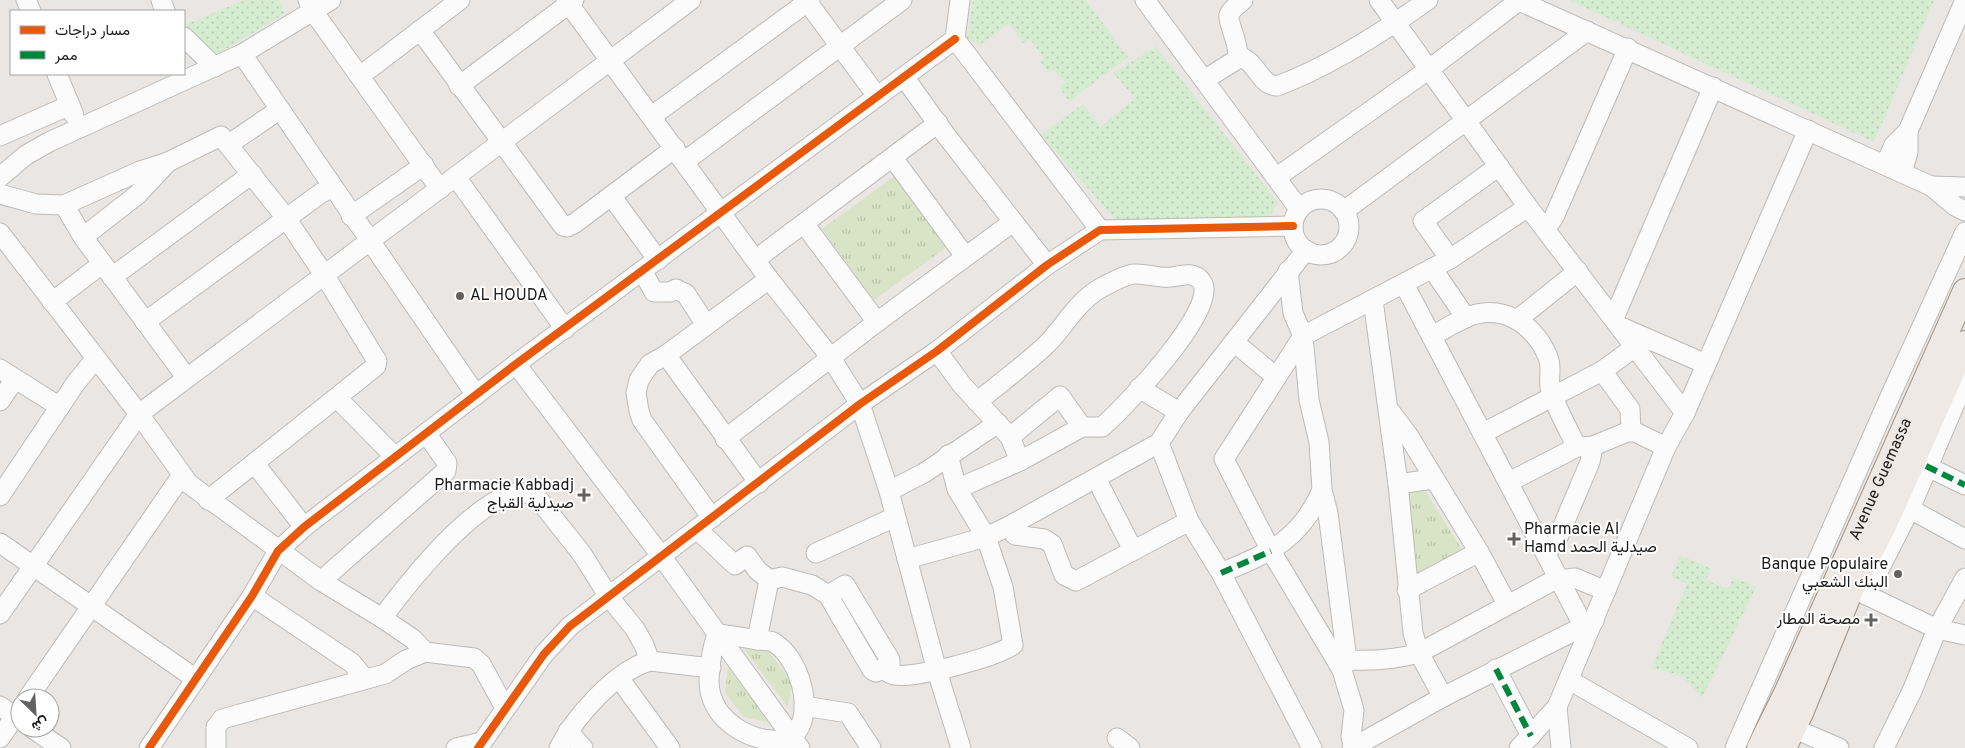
<svg xmlns="http://www.w3.org/2000/svg" width="1965" height="748" viewBox="0 0 1965 748" font-family="Overpass,Vazirmatn,sans-serif">
<style>
.grass{fill:url(#grass-tufts)}
.park{fill:url(#park-dots)}
.lines{fill:none;stroke-linecap:round;stroke-linejoin:round}
.minor-casing{stroke:#bcbbba;stroke-width:21}
.major-casing{stroke:#9b9083;stroke-width:26}
.minor{stroke:#fcfbfb;stroke-width:19}
.major{stroke:#eee9e4;stroke-width:24}
.quiet{stroke:#00873e;stroke-width:6;stroke-dasharray:12 6;stroke-linecap:butt}
.cycleway-casing{stroke:#fff;stroke-width:11}
.cycleway{stroke:#e8590c;stroke-width:8}
.poi-dot{fill:#636261;stroke:#fff;stroke-width:2}
.labels{text-anchor:middle;dominant-baseline:central;stroke-width:4;stroke-linejoin:round;paint-order:stroke}
.poi-label{font-size:16px;fill:#1b1b1b;stroke:#fff;text-anchor:end}
.street-label{font-size:16px;fill:#1b1b1b;stroke:#fff}
</style>
<defs>
<pattern id="grass-tufts" width="24" height="20" patternUnits="userSpaceOnUse" patternTransform="scale(1.25)"><rect width="24" height="20" fill="#d9e3c5"/><path d="M3 7l-1-3M5 7V3M7 7l1-3M15 17l-1-3M17 17v-4M19 17l1-3" fill="none" stroke="#bac2a9"/></pattern>
<pattern id="park-dots" width="8" height="8" patternUnits="userSpaceOnUse" patternTransform="scale(1.25)"><rect width="8" height="8" fill="#d5ecd1"/><path d="M2 2h.1M6 6h.1" fill="none" stroke="#b6cab3" stroke-width="1.8" stroke-linecap="round"/></pattern>
</defs>
<rect width="100%" height="100%" fill="#e9e6e3"/>
<g class="grass">
<path d="M896,175L948,246L874,300L822,229Z"/>
<path d="M1420,483L1463,551L1411,582L1403,487Z"/>
<path d="M744,649L768,650L792,683L788,707Z"/>
<path d="M728,667L771,723L744,717L725,693Z"/>
</g>
<g class="park">
<path d="M244,0H279L284,14L216,55L185,25Z"/>
<path d="M973,0H1086L1128,57L1069,101L1059,88L1065,82L1053,70L1049,73L1040,62L1043,57L1030,39L1023,43L1009,23L980,45L967,38Z"/>
<path d="M1569,0H1934L1874,142Z"/>
<path d="M1156,47L1278,203L1268,219L1116,220L1041,135L1083,104L1100,127L1135,98L1113,73Z"/>
<path d="M1680,555L1711,569L1706,580L1728,589L1733,577L1756,587L1702,698C1685,677 1679,672 1651,669L1687,584L1671,577Z"/>
</g>
<g class="lines">
<g class="minor-casing">
<g id="minor">
<path d="M26,0L31,11"/>
<path d="M161,0L165,11"/>
<path d="M308,0L313,11L440,189"/>
<path d="M566,0L769,279L831,358L860,404L889,491L937,671L961,748"/>
<path d="M806,0L877,96"/>
<path d="M960,0L955,39L1100,230"/>
<path d="M1145,0L1299,209"/>
<path d="M1379,0L1528,207L1685,413"/>
<path d="M1517,0L1931,186L1955,206L1965,211"/>
<path d="M420,30L563,226L567,227L575,223L675,148"/>
<path d="M184,37L215,67"/>
<path d="M242,54L476,395"/>
<path d="M1238,57C1239,43 1227,21 1229,15C1231,9 1239,4 1243,0"/>
<path d="M57,74L74,115"/>
<path d="M360,76L460,0"/>
<path d="M904,77L945,134L1047,265"/>
<path d="M1204,80L1236,60L1238,57C1257,59 1258,85 1277,86C1329,67 1383,32 1428,0"/>
<path d="M459,86L574,0"/>
<path d="M652,116L810,0"/>
<path d="M1908,131L1965,0"/>
<path d="M0,136L70,105"/>
<path d="M229,144L279,110"/>
<path d="M893,158L965,256"/>
<path d="M685,161L902,0"/>
<path d="M1885,165L1894,145L1908,131V152L1902,173"/>
<path d="M0,177L26,155L49,142L242,54L331,0"/>
<path d="M456,177L565,329"/>
<path d="M1277,177L1428,70L1520,0"/>
<path d="M1931,186L1965,187"/>
<path d="M0,194L36,204L64,205L140,171L168,162L221,136L286,218L325,276L377,361L376,366L208,500"/>
<path d="M612,197L658,260"/>
<circle cx="1321" cy="227" r="28"/>
<path d="M64,205L83,237L186,377"/>
<path d="M1344,211L1587,31"/>
<path d="M351,216L424,165"/>
<path d="M805,225L877,322"/>
<path d="M1546,229L1554,217L1628,48"/>
<path d="M0,233L139,414L189,484L321,581L382,618L413,639L425,652L406,660L385,674L222,719L216,727V748"/>
<path d="M83,237L137,195L168,162"/>
<path d="M756,259L938,123"/>
<path d="M1450,259L1423,221L1499,166"/>
<path d="M1432,268L1466,318"/>
<path d="M1288,271L1293,313L1303,336L1309,400L1319,442L1322,490L1328,513L1347,660L1342,670"/>
<path d="M643,272L654,292H670L676,289L686,294L706,325"/>
<path d="M112,277L252,174"/>
<path d="M1404,284L1583,625"/>
<path d="M1373,300L1398,484L1413,633L1419,653L1443,697"/>
<path d="M52,302L102,264"/>
<path d="M1614,318L1713,87"/>
<path d="M1518,319L1578,271"/>
<path d="M145,322L321,193L332,188"/>
<path d="M1623,328L1706,364"/>
<path d="M1432,336C1443,330 1454,323 1465,318C1502,302 1534,324 1548,357C1553,369 1547,380 1551,391C1557,410 1568,429 1577,447"/>
<path d="M1234,342L1276,377"/>
<path d="M937,351L962,385L1010,437L1020,461"/>
<path d="M666,355L759,483"/>
<path d="M516,364L662,557L800,748"/>
<path d="M0,369L60,407"/>
<path d="M1602,371L1630,409L1631,431"/>
<path d="M1139,388L1179,412"/>
<path d="M337,398L395,457"/>
<path d="M0,401L15,379"/>
<path d="M1390,411L1408,435L1479,552L1507,604"/>
<path d="M1483,433L1602,371L1635,347"/>
<path d="M1010,437L1060,396L1082,427"/>
<path d="M725,439L877,322L1013,222"/>
<path d="M1159,443L1189,521L1221,573L1312,748"/>
<path d="M948,455L957,489"/>
<path d="M255,464L304,527"/>
<path d="M1926,466L1965,485"/>
<path d="M1096,478L1133,550"/>
<path d="M1509,482L1577,447L1593,446L1627,432H1635L1666,447"/>
<path d="M1398,484L1433,479"/>
<path d="M889,491L924,473L998,423"/>
<path d="M0,496L75,384L95,359"/>
<path d="M1910,509L1965,539"/>
<path d="M712,518L642,420L639,411L636,393L639,380L650,364L666,355L769,279"/>
<path d="M1009,526L1015,535L1044,539L1052,544L1064,575L1076,581L1189,521"/>
<path d="M697,529L735,565L747,556L758,571L770,580"/>
<path d="M0,543L196,679"/>
<path d="M1546,552L1556,542L1590,462L1593,446"/>
<path d="M816,553L895,517"/>
<path d="M907,559L986,537L1009,526L1159,443L1179,412L1306,250"/>
<path d="M1221,573C1268,553 1300,541 1322,490"/>
<path d="M1560,580L1575,578L1606,591"/>
<path d="M321,581L446,471L447,463L426,433"/>
<path d="M1407,590L1479,552"/>
<path d="M1856,590L1937,629L1965,635"/>
<path d="M1866,595L1910,509L1965,380"/>
<path d="M252,596L352,663L365,679"/>
<path d="M0,614L139,414L691,0"/>
<path d="M382,618C411,579 465,512 510,494C518,491 529,493 536,496L582,554L609,597L635,629L644,645L650,661"/>
<path d="M717,634C732,635 743,638 758,640C763,641 768,640 773,642C799,656 817,714 793,736C788,741 778,741 771,740C746,738 718,721 711,695C706,679 712,649 717,634Z"/>
<path d="M757,640L768,585L770,580L782,577L812,585L828,595L872,670L876,672L890,665V660L845,585L828,595"/>
<path d="M425,652L474,658L481,664L505,708"/>
<path d="M1347,660C1371,661 1395,660 1419,653L1558,578"/>
<path d="M1496,669L1531,736"/>
<path d="M884,670C887,672 891,674 894,675C914,679 997,657 1013,645L1003,587L986,537L957,489L1020,461L1082,427H1102C1124,408 1219,309 1202,282C1195,271 1182,275 1172,277C1160,279 1146,273 1134,274C1124,275 1108,284 1099,289C1077,302 1064,327 1047,344C1025,365 1000,383 977,402"/>
<path d="M619,678L670,748"/>
<path d="M1569,680L1688,748"/>
<path d="M28,698L182,475"/>
<path d="M0,706L20,720"/>
<path d="M804,706L848,713L871,748"/>
<path d="M1557,707L1561,748"/>
<path d="M1781,723L1839,748"/>
<path d="M32,728L61,748"/>
<path d="M568,731L583,748"/>
<path d="M0,738L20,709"/>
<path d="M1117,738L1130,748"/>
<path d="M1354,747L1351,737L1354,710L1342,670L1271,551L1224,459L1303,336L1450,259L1528,207"/>
<path d="M149,748L252,596L278,551L304,527L516,364L955,39"/>
<path d="M456,748L482,742"/>
<path d="M478,748L544,654L570,626L860,404L937,351L1047,265L1100,230L1293,226"/>
<path d="M559,748C574,718 616,670 650,661L711,668"/>
<path d="M1352,748L1443,697L1594,621"/>
<path d="M1519,748L1557,707L1666,447L1685,413L1808,130"/>
<path d="M1735,748L1892,392L1965,232"/>
<path d="M1884,748L1912,691L1937,629L1965,578"/>
</g>
</g>
<g class="major-casing">
<g id="major">
<path id="s1" d="M1759,748L1787,691L1965,291"/>
<path d="M1784,748L1801,713L1852,588L1886,522L1965,343"/>
</g>
</g>
<use href="#minor" class="minor"/>
<use href="#major" class="major"/>
<g class="quiet">
<path d="M1926,466L1965,485"/>
<path d="M1221,573L1271,551"/>
<path d="M1496,669L1531,736"/>
</g>
<g class="cycleway-casing">
<g id="cycleway">
<path d="M149,748L252,596L278,551L304,527L516,364L955,39"/>
<path d="M478,748L544,654L570,626L860,404L937,351L1047,265L1100,230L1293,226"/>
</g>
</g>
<use href="#cycleway" class="cycleway"/>
</g>
<g class="poi-dot">
<circle cx="460" cy="296" r="5"/>
<path d="M581.5 487.5h5v5h5v5h-5v5h-5v-5h-5v-5h5z"/>
<path d="M1511.5 531.5h5v5h5v5h-5v5h-5v-5h-5v-5h5z"/>
<circle cx="1898" cy="574" r="5"/>
<path d="M1868.5 612.5h5v5h5v5h-5v5h-5v-5h-5v-5h5z"/>
</g>
<g class="labels">
<g class="poi-label">
<text x="470" y="296" text-anchor="start">AL HOUDA</text>
<text x="574" y="486">Pharmacie Kabbadj<tspan x="574" dy="18">صيدلية القباج</tspan></text>
<text x="1524" y="530" text-anchor="start">Pharmacie Al<tspan x="1524" dy="18">Hamd صيدلية الحمد</tspan></text>
<text x="1888" y="565">Banque Populaire<tspan x="1888" dy="18">البنك الشعبي</tspan></text>
<text x="1860" y="620">مصحة المطار</text>
</g>
<g class="street-label">
<text stroke="none"><textPath href="#s1" startOffset="295">Avenue Guemassa</textPath></text>
</g>
</g>
<rect x="10" y="10" width="175" height="65" fill="#ffffff" stroke="#a4a4a4"/>
<rect x="20" y="26" width="25" height="8" fill="#e8590c" stroke="#a4a4a4"/>
<text x="55" y="35" font-size="15" fill="#1b1b1b">مسار دراجات</text>
<rect x="20" y="51" width="25" height="8" fill="#00873e" stroke="#a4a4a4"/>
<text x="55" y="60" font-size="15" fill="#1b1b1b">ممر</text>
<g transform="translate(35 713) rotate(155)"><circle r="24" fill="#ffffff" stroke="#a4a4a4"/>
<path d="M0-4L9 19L0 12L-9 19Z" fill="#636261"/>
<text y="-8" font-size="14" font-weight="bold" text-anchor="middle" fill="#1b1b1b">ش</text>
</g>
</svg>
